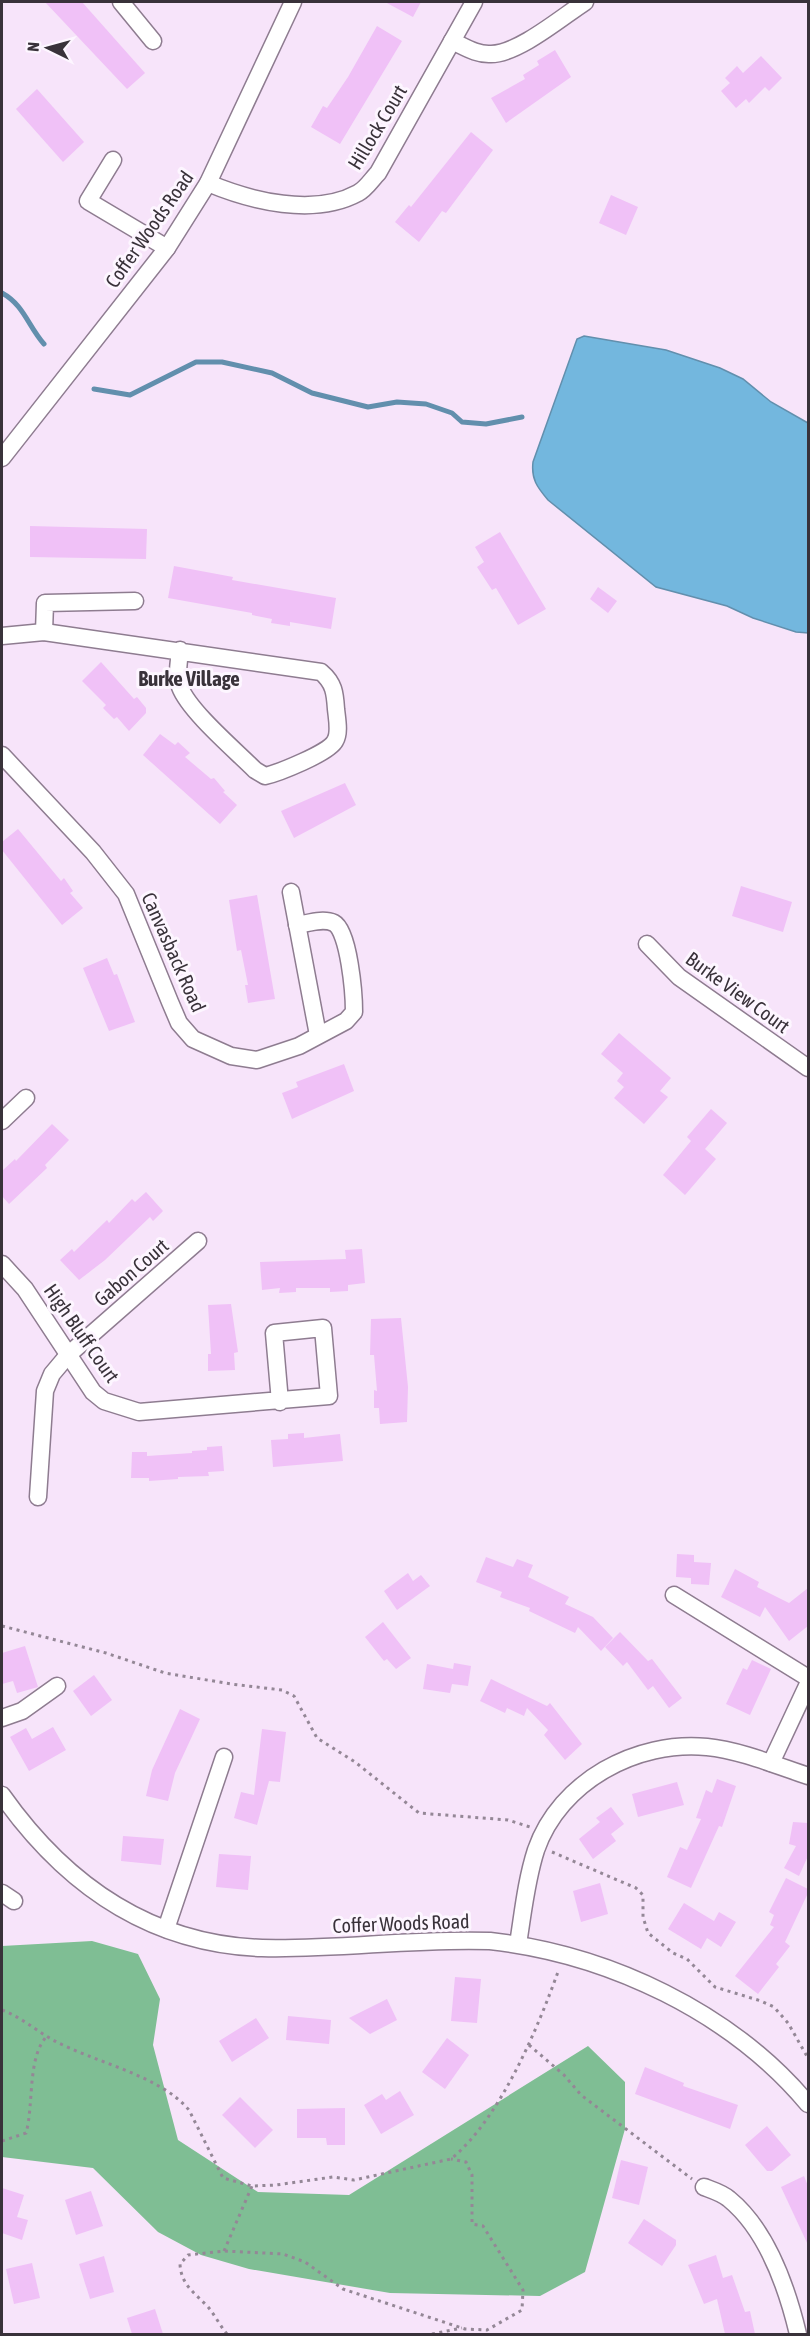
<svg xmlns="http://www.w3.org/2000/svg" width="810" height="2336" viewBox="0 0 810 2336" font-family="'Asap Condensed',sans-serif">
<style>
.forest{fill:#7fbe94}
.water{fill:#73b7de;stroke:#628fad;stroke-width:1.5}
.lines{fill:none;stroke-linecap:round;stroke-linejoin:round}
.stream{stroke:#628fad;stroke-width:5}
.building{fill:#f0c1f7}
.minor-casing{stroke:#8e7c90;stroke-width:19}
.path{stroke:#948796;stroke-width:3;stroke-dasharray:3 4.5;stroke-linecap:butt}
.minor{stroke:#fff;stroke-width:16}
.labels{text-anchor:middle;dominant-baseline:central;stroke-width:6;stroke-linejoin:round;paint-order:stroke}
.street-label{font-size:20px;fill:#39323a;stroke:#fdf6ff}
.neighbourhood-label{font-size:21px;font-weight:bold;fill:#39323a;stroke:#fdf6ff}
</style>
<rect width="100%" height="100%" fill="#f7e4fa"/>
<path class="forest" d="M92,1941L138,1954L160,1999L153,2045L178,2140L258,2192L349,2195L588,2046L625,2082V2129L585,2272L540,2296L390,2293L249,2269L201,2255L158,2232L93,2168L2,2157V1946Z"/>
<path class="water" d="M584,336L666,350L720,368L743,379L771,402L808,423V633L796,632L753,618L727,606L656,587L548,500C537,487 531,479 533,462L577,339Z"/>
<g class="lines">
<g class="stream">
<path d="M2,293C24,305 28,326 44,344"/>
<path d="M94,389L130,395L196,362H222L272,373L312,393L368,407L397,402L426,404L452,413L462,422L486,424L522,417"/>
</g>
</g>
<g class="building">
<path d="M45,2H82L145,73L127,89Z"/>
<path d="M385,2H421L413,17Z"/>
<path d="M377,26L402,41L340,144L311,127L323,106L327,108L348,77Z"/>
<path d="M555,50L571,77L506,123L491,98L525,79L523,75L539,65L537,61Z"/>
<path d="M761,56L782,78L769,91L765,87L749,103L746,99L736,108L721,91L730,83L725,78L737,66L743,73Z"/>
<path d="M37,89L84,142L63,162L16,109Z"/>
<path d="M471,132L493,150L446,213L442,211L419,242L395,222L409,205L411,207Z"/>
<path d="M611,195L638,207L626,235L599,223Z"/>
<path d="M30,526L147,529L146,559L30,557Z"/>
<path d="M500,532L546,609L518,625L496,588L492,590L477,567L484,562L475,547Z"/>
<path d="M174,566L233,577L232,580L336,598L331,629L290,622V626L271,623L272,619L252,615V613L168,598Z"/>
<path d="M598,587L617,601L608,613L590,599Z"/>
<path d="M101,662L134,699L137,697L146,708V713L129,731L117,717L114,719L103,708L106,705L82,681Z"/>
<path d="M160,734L175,745L178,742L190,753L185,757L211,779L214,778L225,791L223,792L237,805L220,824L143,755Z"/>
<path d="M345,783L356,805L294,838L281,811Z"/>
<path d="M18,829L61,881L64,878L73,891L70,893L83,908L62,925L2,850V842Z"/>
<path d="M741,886L792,902L783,932L732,916Z"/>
<path d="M257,895L275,999L248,1003L245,985H248L241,950L237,951L229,900Z"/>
<path d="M107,958L114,975L117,974L135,1022L109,1031L83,968Z"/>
<path d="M619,1033L671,1078L660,1091L668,1097L644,1124L614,1098L624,1087L617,1081L623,1073L601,1054Z"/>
<path d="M344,1064L354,1091L292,1119L282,1093L298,1087L296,1082Z"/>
<path d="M711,1109L727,1123L705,1149L716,1159L685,1195L663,1175L691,1141L687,1137Z"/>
<path d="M52,1124L69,1140L45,1165L47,1168L9,1204L2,1196V1171L15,1159L16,1161Z"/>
<path d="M146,1192L163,1211L153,1221L150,1217L105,1260L79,1280L60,1260L72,1249L74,1252L107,1220L109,1223L132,1199L135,1202Z"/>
<path d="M362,1249L365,1283L348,1285V1291L330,1292V1288H296V1292L279,1293L280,1288L262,1290L260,1262L346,1259L345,1250Z"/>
<path d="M231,1304L238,1352L234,1353L235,1370L208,1371V1354H211L208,1305Z"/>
<path d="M401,1318L408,1387L407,1422L380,1424L379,1408H374V1390L377,1391L374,1355H370L371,1319Z"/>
<path d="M304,1433V1438L340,1434L343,1461L273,1467L271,1440L288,1439V1434Z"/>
<path d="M222,1446L224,1471L208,1472L209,1476L178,1477V1479L149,1481V1478H131L132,1452H147V1456L192,1453V1451L207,1450V1447Z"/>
<path d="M677,1554L694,1555V1562L711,1563L709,1585L691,1584V1578L676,1577Z"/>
<path d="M486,1557L513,1567L517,1559L533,1565L528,1577L569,1597L565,1604L593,1617L613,1638L601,1651L578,1627L575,1633L529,1611L530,1608L500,1597L502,1592L476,1582Z"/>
<path d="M735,1569L759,1582L757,1587L789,1603L808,1588V1626L789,1641L765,1607L760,1617L721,1597Z"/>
<path d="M408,1573L413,1581L421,1575L430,1586L397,1610L384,1591Z"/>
<path d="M383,1622L411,1658L396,1669L387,1659L384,1661L365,1637Z"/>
<path d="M620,1632L648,1661L652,1659L682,1698L669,1708L653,1686L648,1690L627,1662L623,1666L605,1647Z"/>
<path d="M25,1646L38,1687L17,1693L13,1681L2,1684V1653Z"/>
<path d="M752,1660L771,1669L750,1715L726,1704L743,1668L747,1670Z"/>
<path d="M454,1663L471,1666L468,1686L452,1684L450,1693L423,1689L427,1664L453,1669Z"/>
<path d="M94,1675L112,1700L91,1716L73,1691Z"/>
<path d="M491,1679L547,1706L550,1703L582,1744L565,1760L544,1735L548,1730L527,1708L524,1716L507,1708L505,1713L480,1701Z"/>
<path d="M180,1709L200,1719L175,1773L168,1801L146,1796L152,1770Z"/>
<path d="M53,1727L66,1750L29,1771L10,1737L26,1728L32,1739Z"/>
<path d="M262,1729L286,1732L280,1782L269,1781L257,1825L234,1818L241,1792L254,1795Z"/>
<path d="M717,1779L736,1786L722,1827L719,1826L691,1888L667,1877L680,1847L687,1850L701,1819L696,1818L706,1790L712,1793Z"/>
<path d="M677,1782L684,1805L638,1817L632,1794Z"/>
<path d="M611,1807L624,1824L611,1834L616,1841L593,1859L579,1839L600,1822L596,1818Z"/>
<path d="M793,1822L808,1823V1856L799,1876L784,1868L796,1846L789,1844Z"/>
<path d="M123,1836L164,1839L161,1865L121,1861Z"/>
<path d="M219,1854L251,1856L248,1890L216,1887Z"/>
<path d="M786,1878L808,1889V1893L785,1942L790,1946L776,1964L779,1967L758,1994L735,1976L774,1927L770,1925L774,1915L769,1912Z"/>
<path d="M600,1883L608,1914L581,1922L573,1891Z"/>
<path d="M684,1903L714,1921L719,1912L736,1922L721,1947L707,1938L701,1949L668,1929Z"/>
<path d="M455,1977L481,1979L477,2023L451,2021Z"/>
<path d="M387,1999L397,2020L370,2034L349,2018Z"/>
<path d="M288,2016L331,2020L329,2044L286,2040Z"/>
<path d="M256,2018L269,2038L232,2062L219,2041Z"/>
<path d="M447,2038L469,2055L445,2089L422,2072Z"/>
<path d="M645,2067L684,2083L683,2086L738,2105L730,2129L635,2094Z"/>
<path d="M400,2091L414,2115L381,2134L364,2105L382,2094L386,2100Z"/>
<path d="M240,2097L273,2130L255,2148L222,2115Z"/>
<path d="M345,2108V2145H327L326,2138H297V2109Z"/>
<path d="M767,2126L791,2155L772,2171H767L745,2145Z"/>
<path d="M621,2160L648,2167L639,2205L612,2198Z"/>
<path d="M804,2176L808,2186V2245L781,2187Z"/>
<path d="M2,2188L24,2195L17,2217L28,2220L22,2240L2,2233Z"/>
<path d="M91,2191L103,2226L76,2235L65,2200Z"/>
<path d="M644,2219L676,2240V2245L662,2266L628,2243Z"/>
<path d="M716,2255L723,2278L732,2275L745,2312L750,2311L755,2334H725L717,2299L704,2304L688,2265Z"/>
<path d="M104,2256L114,2292L90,2299L79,2264Z"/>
<path d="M32,2263L40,2298L14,2304L6,2269Z"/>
<path d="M155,2309L163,2334H132L127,2318Z"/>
</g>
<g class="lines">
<g class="minor-casing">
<g id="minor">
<path d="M121,2L153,41"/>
<path d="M452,41C465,47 477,55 491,54C518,54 562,17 585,2"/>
<path d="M113,160L88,201L167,248"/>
<path d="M208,183C251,201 314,217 358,193C366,189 372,179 378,173L474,2"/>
<path d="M2,458L167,248L208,183L293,2"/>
<path d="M44,632L45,603L135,601"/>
<path d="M2,636L44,632L321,672C334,683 335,693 336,709C337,719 340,733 335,741C329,753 278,773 265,776L255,770C235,750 189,711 180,687C176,676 179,662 180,650"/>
<path d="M2,755L93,852L126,894L170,1002L179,1023L193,1039L231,1056L257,1060L299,1046L346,1021L354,1012C354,994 349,931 334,923C323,918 309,923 297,925"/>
<path d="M291,892L318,1035"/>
<path d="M647,944L679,977L808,1068"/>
<path d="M2,1121L26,1098"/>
<path d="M2,1264L25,1289L93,1392L104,1401L139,1412L329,1396L323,1328L274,1333L280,1402"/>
<path d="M38,1497L45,1391L52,1374L68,1355L198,1241"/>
<path d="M674,1595L808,1678"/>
<path d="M2,1718L22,1711L57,1686"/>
<path d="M771,1763L808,1684"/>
<path d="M2,1795C65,1884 149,1944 262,1948C338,1950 414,1938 490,1941C608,1954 731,2012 808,2104"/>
<path d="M2,1893L14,1901"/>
<path d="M166,1929L224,1757"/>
<path d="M518,1944C523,1913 526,1881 536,1850C560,1781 637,1740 707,1747C739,1750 778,1766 808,1776"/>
<path d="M704,2187C712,2190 722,2193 729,2199C767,2230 787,2288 798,2334"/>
</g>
</g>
<g class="path">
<path d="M2,1626L106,1653L165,1673L231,1684L282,1690L294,1696L317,1738L355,1762L419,1813L508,1820L530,1827"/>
<path d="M552,1852L636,1888L643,1895V1917L648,1933L673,1953L687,1959L715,1987L761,2001L774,2007L788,2023L808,2058"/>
<path d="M2,2010C21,2017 35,2030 53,2040C93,2062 160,2075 189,2110L223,2178L252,2186L276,2185L333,2177L354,2180L451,2159C500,2119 538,2028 559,1969"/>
<path d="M529,2045L564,2075L581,2095L692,2179"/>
<path d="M2,2141L26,2133C34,2105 27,2057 47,2036"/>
<path d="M224,2251L252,2186"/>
<path d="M227,2334C220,2326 215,2315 208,2307C195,2293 181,2285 180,2264L188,2255L224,2251L283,2254L305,2262L343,2289L465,2329L487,2330L522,2310L523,2290L483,2226L472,2224V2175L466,2162L451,2159"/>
<path d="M432,2334L462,2328"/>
</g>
<use href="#minor" class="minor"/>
</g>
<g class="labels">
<g class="street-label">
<text transform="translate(377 127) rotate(-59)">Hillock Court</text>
<text transform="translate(149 229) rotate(-55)">Coffer Woods Road</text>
<text transform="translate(174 952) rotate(66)">Canvasback Road</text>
<text transform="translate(738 992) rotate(36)">Burke View Court</text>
<text transform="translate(131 1272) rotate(-41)">Gabon Court</text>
<text transform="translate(82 1333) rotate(55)">High Bluff Court</text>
<text transform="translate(401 1923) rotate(-2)">Coffer Woods Road</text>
</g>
<g class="neighbourhood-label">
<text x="189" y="678">Burke Village</text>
</g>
</g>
<rect width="810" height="2336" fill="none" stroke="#39323a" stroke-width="6"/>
<g transform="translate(48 48) rotate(275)" stroke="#fdf6ff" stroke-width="4.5" paint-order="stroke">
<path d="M0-4.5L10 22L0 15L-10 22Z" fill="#39323a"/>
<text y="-9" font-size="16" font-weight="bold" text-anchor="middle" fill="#39323a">N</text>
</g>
</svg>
